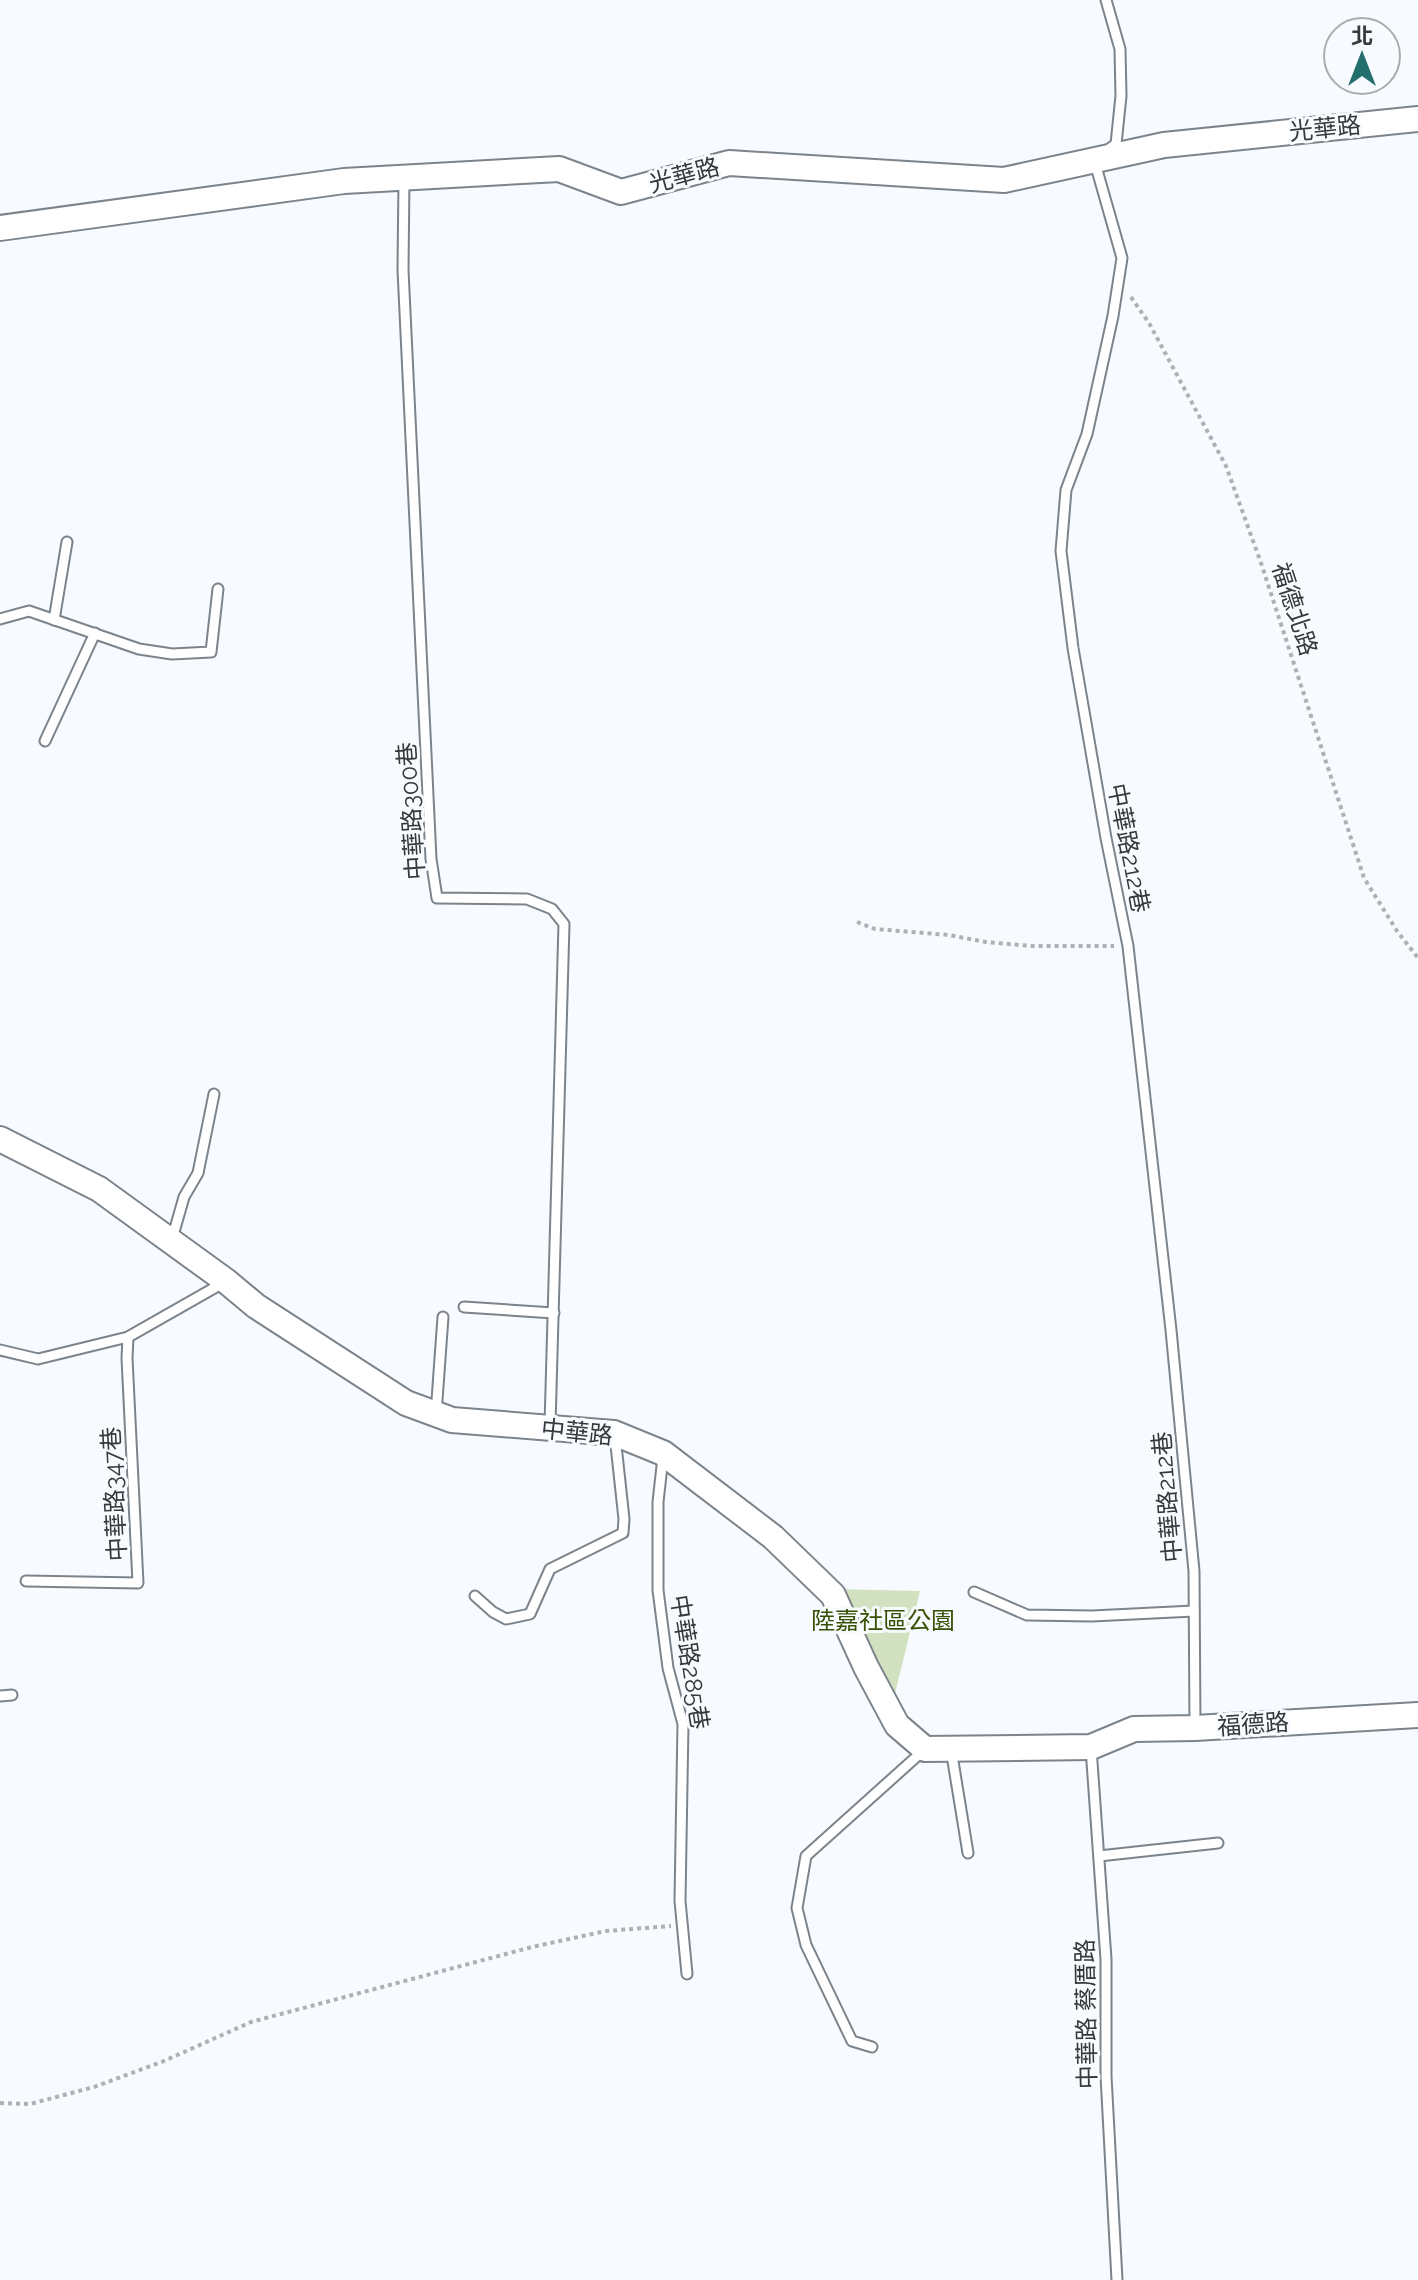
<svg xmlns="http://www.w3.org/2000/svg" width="1418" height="2280" viewBox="0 0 1418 2280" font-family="Raleway,'Noto Sans TC',sans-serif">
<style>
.green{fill:#d2e1c0}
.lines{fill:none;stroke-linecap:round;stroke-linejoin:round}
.lane-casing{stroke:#7c848b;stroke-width:13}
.secondary-casing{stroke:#7c848b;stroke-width:28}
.path{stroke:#adb0b4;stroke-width:4;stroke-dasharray:4 4;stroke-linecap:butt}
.lane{stroke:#fff;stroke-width:9}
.secondary{stroke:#fff;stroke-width:24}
.labels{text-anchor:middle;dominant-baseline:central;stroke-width:6;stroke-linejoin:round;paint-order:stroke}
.street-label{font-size:24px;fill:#36393c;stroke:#f7fafe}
.park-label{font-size:24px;fill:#384f04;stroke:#f7fafe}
</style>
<rect width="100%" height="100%" fill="#f7fafe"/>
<path class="green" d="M834,1589L920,1591L892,1706Z"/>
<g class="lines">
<g class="lane-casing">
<g id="lane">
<path d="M1106,0L1120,49L1121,96L1116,144L1109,149"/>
<path d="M1095,163L1122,258L1113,316L1087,434L1066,490L1061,551L1073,648L1106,838L1128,946L1171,1330L1194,1571L1195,1728"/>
<path d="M404,179L403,270L431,859L437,898L527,899L552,909L564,924L550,1425"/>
<path d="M0,619L29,611L139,649L172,654L211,652L218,589"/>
<path d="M54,620L67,542"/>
<path d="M45,741L95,633"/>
<path d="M172,1239L184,1197L198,1173L214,1094"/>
<path d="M464,1307L554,1313"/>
<path d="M0,1350L38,1359L128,1337L223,1283"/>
<path d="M436,1414L443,1317"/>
<path d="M663,1457L658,1502V1590L668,1668L683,1724L680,1901L687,1974"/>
<path d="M26,1581L138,1583L127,1358L128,1337"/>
<path d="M974,1592L1027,1615L1092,1616L1194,1611"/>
<path d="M475,1596L493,1612L506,1619L530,1614L550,1569L623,1533L624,1519L615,1436"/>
<path d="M0,1696L12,1695"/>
<path d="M1091,1748L1106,1959V2076L1117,2280"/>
<path d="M951,1749L968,1853"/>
<path d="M1099,1856L1218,1843"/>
<path d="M872,2047L852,2041L806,1945L797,1908L806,1856L924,1750"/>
</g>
</g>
<g class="secondary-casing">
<g id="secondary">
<path d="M0,228L344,181L559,169L621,192L729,163L1004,180L1164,145L1418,119"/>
<path d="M0,1139L99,1189L226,1281L256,1306L406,1403L452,1420L614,1433L663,1453L773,1537L833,1595L866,1667L897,1725L925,1749L1091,1747L1134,1729L1195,1728L1418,1715"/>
</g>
</g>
<g class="path">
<path d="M1131,297L1149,323L1226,466L1261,563L1364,878L1397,931L1418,958"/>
<path d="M857,922L875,929L949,935L986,942L1031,946H1114"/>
<path d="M0,2103L30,2104L94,2087L164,2061L251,2022L532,1947L606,1931L671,1926"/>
</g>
<use href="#lane" class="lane"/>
<use href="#secondary" class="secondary"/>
</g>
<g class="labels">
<g class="street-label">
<text transform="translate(1325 128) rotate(-6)">光華路</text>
<text transform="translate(684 175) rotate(-15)">光華路</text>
<text transform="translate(1295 609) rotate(72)">福德北路</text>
<text transform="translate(411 811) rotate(-94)">中華路300巷</text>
<text transform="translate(1129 848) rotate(79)">中華路212巷</text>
<text transform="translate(577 1432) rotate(6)">中華路</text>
<text transform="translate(114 1494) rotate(-93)">中華路347巷</text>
<text transform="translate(1167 1497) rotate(-95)">中華路212巷</text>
<text transform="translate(690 1662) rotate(81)">中華路285巷</text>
<text transform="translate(1253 1724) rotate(-4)">福德路</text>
<text transform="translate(1086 2014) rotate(-91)">中華路 蔡厝路</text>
</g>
<g class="park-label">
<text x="883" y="1620">陸嘉社區公園</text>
</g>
</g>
<g transform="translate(1362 56)"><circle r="38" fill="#f7fafe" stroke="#aaadb0" stroke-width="2"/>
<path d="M0-6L14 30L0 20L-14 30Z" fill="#236f6e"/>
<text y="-12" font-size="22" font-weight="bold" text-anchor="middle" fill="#36393c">北</text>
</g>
</svg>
